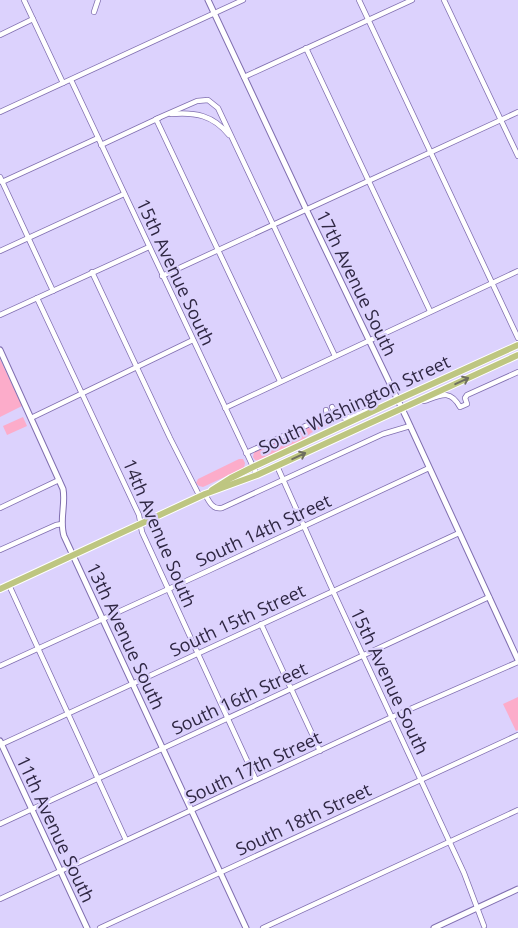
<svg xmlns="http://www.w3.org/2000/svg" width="518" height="928" viewBox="0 0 518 928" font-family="'Open Sans',sans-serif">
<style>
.green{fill:#fcacca}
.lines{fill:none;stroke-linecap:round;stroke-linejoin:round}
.minor-casing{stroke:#806fb0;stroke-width:6}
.tertiary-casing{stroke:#806fb0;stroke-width:7}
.primary-casing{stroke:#fff;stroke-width:8}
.minor{stroke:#fff;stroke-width:4.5}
.tertiary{stroke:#fff;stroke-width:5}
.primary{stroke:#bec681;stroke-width:6}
.oneway{stroke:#6f6f5f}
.labels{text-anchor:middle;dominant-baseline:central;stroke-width:4.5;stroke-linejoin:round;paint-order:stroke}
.street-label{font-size:18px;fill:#2f2743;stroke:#dcd2fd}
</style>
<rect width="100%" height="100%" fill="#dcd2fd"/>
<g class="green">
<path d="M0,359L22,406L0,417Z"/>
<path d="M330,412L332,417L329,424L311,433L303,440L259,461L255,460L253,457L254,452L327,419L329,416Z"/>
<path d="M23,417L27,426L7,435L3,426Z"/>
<path d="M239,459H243L245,463L244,468L203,487L199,486L196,483L198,479Z"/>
<path d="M518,697V730L516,731L503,704Z"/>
</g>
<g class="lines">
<g class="minor-casing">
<g id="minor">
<path d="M24,0L63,83"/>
<path d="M359,0L518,338"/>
<path d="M444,0L518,156"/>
<path d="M94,12L98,0"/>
<path d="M0,35L33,19"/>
<path d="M306,48L430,311"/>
<path d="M244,77L412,0"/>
<path d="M71,80L257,475"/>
<path d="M0,112L243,0"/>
<path d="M171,114C195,112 213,115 229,135"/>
<path d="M101,145L159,118"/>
<path d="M0,177L53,291"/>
<path d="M2,182L98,138"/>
<path d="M0,251L124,194"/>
<path d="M92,272L170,438L200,497"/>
<path d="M162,276L518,112"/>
<path d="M37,298L139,515L142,532L256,780"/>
<path d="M0,315L149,247"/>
<path d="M280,381L156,119L197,101L208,100L218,108L335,356"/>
<path d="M424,401C441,395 450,389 460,407L467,404L465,398L467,395L518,372"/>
<path d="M332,407C343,430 359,409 375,409"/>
<path d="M225,408L518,271"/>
<path d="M31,418L193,340"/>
<path d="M246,453L323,418L327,414L326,410"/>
<path d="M277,466L333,591L464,873L484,926"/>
<path d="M205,494C209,502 213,510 222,508L383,434L410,426"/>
<path d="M0,508L59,480"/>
<path d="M0,550L56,525L62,524"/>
<path d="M9,585L126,840"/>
<path d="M261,624L320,751"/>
<path d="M0,666C143,601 287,535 429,468"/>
<path d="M0,745L459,533"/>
<path d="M0,824L489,597"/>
<path d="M0,899L392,717L518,662"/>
<path d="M100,928L518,735"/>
<path d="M263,928L518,810"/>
</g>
</g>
<g class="tertiary-casing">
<g id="tertiary">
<path d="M208,0L306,209L406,417L518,660"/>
<path d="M0,350L63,489C66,505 59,520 64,536L246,928"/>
<path d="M0,741L87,928"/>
<path d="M434,928L518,889"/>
</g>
</g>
<g class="primary-casing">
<g id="primary">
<path d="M212,490L231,478L253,467L397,400L518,345"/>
<path d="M0,589L205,494L257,475L518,355"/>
</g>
</g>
<use href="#minor" class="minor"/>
<use href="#tertiary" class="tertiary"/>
<use href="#primary" class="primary"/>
</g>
<defs><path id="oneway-shaft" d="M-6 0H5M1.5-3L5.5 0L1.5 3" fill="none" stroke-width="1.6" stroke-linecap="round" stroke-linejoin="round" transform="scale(1.25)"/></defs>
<g class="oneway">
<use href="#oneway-shaft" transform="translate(462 381) rotate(-25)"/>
<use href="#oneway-shaft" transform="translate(299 456) rotate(-25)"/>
</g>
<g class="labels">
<g class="street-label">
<text transform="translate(176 272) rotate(65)">15th Avenue South</text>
<text transform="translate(357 283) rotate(64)">17th Avenue South</text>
<text transform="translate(354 404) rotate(-25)">South Washington Street</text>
<text transform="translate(263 530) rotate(-25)">South 14th Street</text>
<text transform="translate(160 533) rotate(67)">14th Avenue South</text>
<text transform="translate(237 620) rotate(-25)">South 15th Street</text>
<text transform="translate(126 636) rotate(65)">13th Avenue South</text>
<text transform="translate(390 681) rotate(65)">15th Avenue South</text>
<text transform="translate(239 698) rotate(-25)">South 16th Street</text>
<text transform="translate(253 767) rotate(-25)">South 17th Street</text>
<text transform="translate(303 819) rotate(-25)">South 18th Street</text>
<text transform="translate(56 829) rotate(65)">11th Avenue South</text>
</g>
</g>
</svg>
